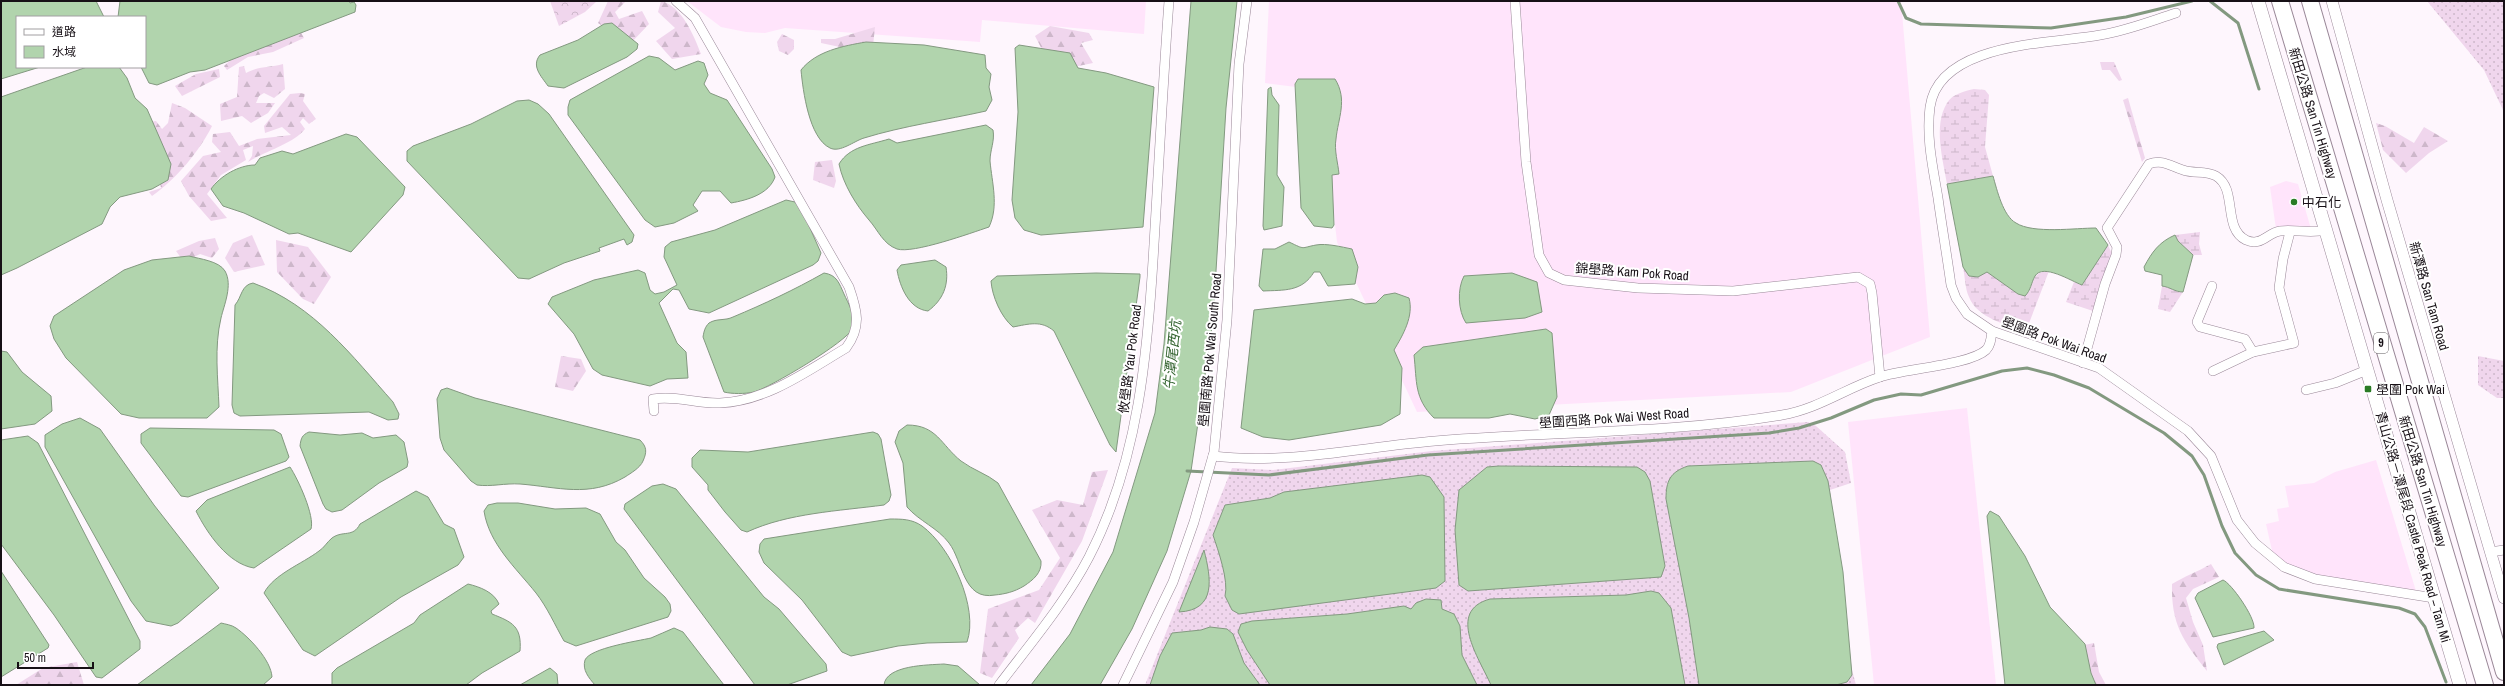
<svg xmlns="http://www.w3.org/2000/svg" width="2505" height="686" viewBox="0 0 2505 686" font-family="'Archivo Narrow','Noto Sans TC',sans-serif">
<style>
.built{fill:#ffe4fb}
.grass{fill:url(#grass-dots)}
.forest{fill:url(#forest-firs)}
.wetland{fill:url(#wetland-marsh)}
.park{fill:url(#park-crowns)}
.water{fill:#b1d4ad;stroke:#839980}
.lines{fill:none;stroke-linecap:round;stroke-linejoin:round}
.stream{stroke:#839980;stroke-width:3}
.minor-casing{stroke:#9a8898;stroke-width:10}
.tertiary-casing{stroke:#9a8898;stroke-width:12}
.secondary-casing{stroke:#9a8898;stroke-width:14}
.motorway-casing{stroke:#9a8898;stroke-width:18}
.minor{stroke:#fff;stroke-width:9}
.tertiary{stroke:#fff;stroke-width:11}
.secondary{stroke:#fff;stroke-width:13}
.motorway{stroke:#fff;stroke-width:16}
.poi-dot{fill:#2a7b25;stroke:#fff;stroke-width:1.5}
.labels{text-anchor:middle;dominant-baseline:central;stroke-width:4;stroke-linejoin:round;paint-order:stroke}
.shield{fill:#fff;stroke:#5d585c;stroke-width:1}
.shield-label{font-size:12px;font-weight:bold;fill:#171016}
.street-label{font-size:13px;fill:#171016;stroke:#fff}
.poi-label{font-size:13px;fill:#171016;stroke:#fff;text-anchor:start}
.water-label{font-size:14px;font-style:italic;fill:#33632f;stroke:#fff}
</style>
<defs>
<pattern id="grass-dots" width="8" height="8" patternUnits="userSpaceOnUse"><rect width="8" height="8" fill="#f0d6ed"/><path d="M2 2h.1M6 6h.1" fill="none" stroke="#cdb7ca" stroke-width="1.8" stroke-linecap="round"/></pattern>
<pattern id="forest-firs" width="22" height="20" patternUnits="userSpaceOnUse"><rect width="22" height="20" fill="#f0d6ed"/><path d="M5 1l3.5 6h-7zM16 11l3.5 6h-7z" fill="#cdb7ca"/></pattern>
<pattern id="wetland-marsh" width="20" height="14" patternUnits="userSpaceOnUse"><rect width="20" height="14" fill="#f0d6ed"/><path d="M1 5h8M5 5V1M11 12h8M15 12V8" fill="none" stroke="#cdb7ca"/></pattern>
<pattern id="park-crowns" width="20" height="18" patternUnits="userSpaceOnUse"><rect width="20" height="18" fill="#f0d6ed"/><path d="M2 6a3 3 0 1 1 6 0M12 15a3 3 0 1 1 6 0" fill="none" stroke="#cdb7ca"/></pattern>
</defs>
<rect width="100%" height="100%" fill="#fef6fd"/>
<g class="built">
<path d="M687,1H1146L1144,34L982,20L980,42L785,28L765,33L746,32L721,27Z"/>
<path d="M1269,1H1901L1930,337L1791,392L1417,412L1337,242L1320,90L1265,83Z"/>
<path d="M2286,181L2298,184L2311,229H2276L2270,187Z"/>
<path d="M1967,408L1996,685H1874L1848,422Z"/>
<path d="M2376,460L2416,591L2316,577L2285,565L2273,555L2266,524L2279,521L2277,509L2289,507L2285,486L2314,483L2335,472Z"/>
</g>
<g class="grass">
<path d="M2427,1H2504V112L2484,70Z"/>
<path d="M2478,356L2504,361V398H2497L2478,385Z"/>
<path d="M1808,422L1816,426L1845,452L1851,483L1830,490L1852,670L1856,685H1145L1232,468L1273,470L1432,451Z"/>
</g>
<g class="forest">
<path d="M608,1H626L615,12L619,19L642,11L649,24L630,44L598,23Z"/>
<path d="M661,1C682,6 694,36 701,54L672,59L656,41L675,28L658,12Z"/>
<path d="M1050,26L1089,33L1093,40L1081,43L1093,63L1064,69L1049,63L1035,36Z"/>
<path d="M875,27L873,46L854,50L821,43V39H835Z"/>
<path d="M300,31L304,38L273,52L248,57L227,70L224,66L235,56Z"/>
<path d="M782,34L794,40V49L788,55L779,51L777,42Z"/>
<path d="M2100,62H2114L2122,80L2119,81L2110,70H2102Z"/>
<path d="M283,64L285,89L274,98L264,93L259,96L256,103H275L268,113L251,123L242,116L221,121L220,104L237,97L239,67L244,66L246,73C258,66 270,68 283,64Z"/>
<path d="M219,69L220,77L182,96L175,86L196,74Z"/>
<path d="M300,93L305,94L303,101L316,119L309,124L303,118L300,122L305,129C293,144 265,151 248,162L252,156L253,146L243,150L246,160L221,175L207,194L227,218L211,221L189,196L181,181L203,156L221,152L212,142L213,134L230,132L239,146L257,139L291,135L282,127L265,133L264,126L290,94Z"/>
<path d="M2128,98L2145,158L2142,162L2123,100Z"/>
<path d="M172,103L185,108L212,126C199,152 176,179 152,196L149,192L161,188L148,122L156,121L162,129L168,123Z"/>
<path d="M2376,123L2385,126L2414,143L2424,127L2448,141L2429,153L2406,173L2383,150Z"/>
<path d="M832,160L836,181L834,188L813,180L815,162Z"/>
<path d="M252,235L265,265L234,272L225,258L233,243Z"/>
<path d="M215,238L219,249L212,258L200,254L184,262L176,251L199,241Z"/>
<path d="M276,240L308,247L331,277L314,304L303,299L277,272Z"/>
<path d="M561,356L581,359L586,371L573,391L555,387Z"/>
<path d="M1108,470L1082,541L1035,623L1028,618L1015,630L1019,638L992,678L980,673L988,609L1039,590L1060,558L1032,510L1057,500L1083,505L1092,472Z"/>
<path d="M2211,564L2219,577L2193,589L2186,598L2193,622L2203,645L2207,671C2183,641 2171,624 2172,584C2185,576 2197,572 2211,564Z"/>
<path d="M2094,643L2099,672L2106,685H2078L2075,647Z"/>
<path d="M77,662L84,685H16L43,668Z"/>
</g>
<g class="wetland">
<path d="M1974,89L1985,90L1989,95L1985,147L1993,176L1947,184C1943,159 1933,126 1947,103C1952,94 1965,91 1974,89Z"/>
<path d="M2200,232L2199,244L2202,255H2193L2178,241L2175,235Z"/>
<path d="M2108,245L2112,254L2093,311L2066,302L2074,282L2082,285Z"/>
<path d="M1963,267L1969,276L1978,277L1987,272L2018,294L2029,292C2033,281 2034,271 2049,271L2026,331C2007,325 1977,318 1969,297C1965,289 1965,276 1963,267Z"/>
<path d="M2162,286C2170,287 2175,292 2183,292L2170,312L2158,309Z"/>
</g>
<path class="park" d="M550,1H597L585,12L559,26Z"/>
<g class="water">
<path d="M1,1H96L104,17H17V67H40L1,79Z"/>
<path d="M120,1H349L350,3L354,2L356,5L355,12L205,70L190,72L157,85L149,83L141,67H145V17H118Z"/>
<path d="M1191,1H1237L1226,108L1213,320L1191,471L1167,551L1132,629L1100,685H1031L1070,634L1113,552L1155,413L1164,344Z"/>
<path d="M612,23L638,44L637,49L627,57L564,88L548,86C541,76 531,66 540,55L578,40L604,24Z"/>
<path d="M866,42L924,45L985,55L986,68L991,74L989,87L992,100L986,111C946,120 903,126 864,138C854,141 840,153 830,148C809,138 803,91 801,70C816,51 843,46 866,42Z"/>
<path d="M1019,45L1070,53L1078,68L1106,73L1154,87L1143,227L1041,235L1024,230L1015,218L1012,200L1018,112L1015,48Z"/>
<path d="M649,56L659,58L675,70L698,61L704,63L708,75L704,84L710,93L727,100L772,169L775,177C769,194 748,200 731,203L720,191H702L693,205L698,211L674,223L655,227L645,220L568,115V107L570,100Z"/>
<path d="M87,67H119L127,78L135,98L147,109L171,164L168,180L152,189L120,197L110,207L102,224L17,268L1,275V97Z"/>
<path d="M1298,79H1335C1348,100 1338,118 1336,139C1334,150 1338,163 1339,174L1332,175L1334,225L1332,228L1314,226L1301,208L1295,84Z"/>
<path d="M1271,87L1272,95L1279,105L1277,175L1284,187L1282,226L1264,230L1263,226L1268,89Z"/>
<path d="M529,100L538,104L549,114L634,235L632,242L627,245L624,239L599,248L600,251L564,263L529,279L518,278L407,161V151L413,146L471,124L517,101Z"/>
<path d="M986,125L993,130C995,141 990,150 990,161C992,183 999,206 989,227C971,233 913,254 897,249C883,244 878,230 869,220C856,205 843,184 839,164C850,146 870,145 889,139L897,143Z"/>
<path d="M346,134L357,137L405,187L403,195L351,252L298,233L289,234L244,213L223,206L211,189C220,176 239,165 255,165L260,158L282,151L293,154Z"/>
<path d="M1993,176C1997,190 2003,216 2016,223C2033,234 2076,228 2096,228L2108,245L2082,285C2071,281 2043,263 2035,276C2031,283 2031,290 2025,296L2018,294L1987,272L1978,277L1969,276L1963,267L1947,184Z"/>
<path d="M786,200L795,202L802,210L821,253L818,261L813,265L709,313L689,309L679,290L673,289L659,303L677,343L686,352L688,378L667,379L650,386L602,375L593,369L574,334L548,304L552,297L594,280L638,270L645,273L650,290L655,294L664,292L677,285L664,257L665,247L671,242L715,230Z"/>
<path d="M2175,235L2178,241L2193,255L2183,292C2175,292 2170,287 2162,286V275L2145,271L2144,267C2152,252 2159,242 2175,235Z"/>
<path d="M1289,242C1306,250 1300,248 1316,245C1326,243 1342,247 1352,249L1358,267L1355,284L1328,286L1320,272H1314C1302,292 1284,290 1263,291L1259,286L1263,249H1275Z"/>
<path d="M189,256C200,259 219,261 225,271C233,285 224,305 221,318C214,347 218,379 219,407L207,418H139L121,414L66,358L54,339L50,326L54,316L124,270L152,260Z"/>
<path d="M935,260L946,267C949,285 943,300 928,311C909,309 900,287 897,270L901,265Z"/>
<path d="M824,273C837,275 839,283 844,294C848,303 857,318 853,328C847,342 769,388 754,392C745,394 732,394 724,392L703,337C704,331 705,327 709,323C717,318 725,321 733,317C764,304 794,290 824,273Z"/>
<path d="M1096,273L1140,274V277L1116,452L1110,445L1054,331C1041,320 1029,324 1013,327C1001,317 992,296 991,281L997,276Z"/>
<path d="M1512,273L1537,282L1542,312L1525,318L1466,323C1458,311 1457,289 1464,276Z"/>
<path d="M253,283C314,305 352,356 393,402L399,414L398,419L388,420L369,412L240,416L234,413L232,405L235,305C242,297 241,285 253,283Z"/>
<path d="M1395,293L1409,298C1414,316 1403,335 1394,350L1402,368L1400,414L1381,425L1289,440L1263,437L1241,428L1254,310L1352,299L1365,304L1376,303L1384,295Z"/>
<path d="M1546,329L1552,333L1557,397L1549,415L1535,419L1510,414L1489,418H1434C1414,398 1417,382 1414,355L1423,347Z"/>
<path d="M1,351L7,352L22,372L51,396L52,411L35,424L1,429Z"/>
<path d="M447,388L475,398L640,440C647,447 647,452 643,461C640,468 631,473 625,477C589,498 558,487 520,484C505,483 491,487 477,485L471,481L444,450L440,438L437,399L441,390Z"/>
<path d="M80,418L100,429L154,505L219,588L178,623L171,626L146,621L131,601L45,447V435L62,424Z"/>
<path d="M907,425C937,425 941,445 961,461C973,470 987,474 998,483L1041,561C1042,573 1033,580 1024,586C1014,592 1005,594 995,595C963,601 963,561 949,543C938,528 919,521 907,507L903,463L895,442L899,431Z"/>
<path d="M150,428L274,430L281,434L289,457L286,461L188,497L181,496L141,443V434Z"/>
<path d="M309,432L340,435L362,433L373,438L396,435L404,442L408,462L407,467L379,483L342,510L332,512L326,509L323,504L300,446C301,438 302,435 309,432Z"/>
<path d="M873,432L878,434L881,439L891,495L889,501L884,505C839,511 788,513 747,532L741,530L725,512L708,490V485L692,467V458L700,450L748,452Z"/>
<path d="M28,436L38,443L140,641V649L102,678L96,677L54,615L1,544V440Z"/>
<path d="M1813,461L1821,465L1828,481L1843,572L1852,675L1847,682L1836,685H1699L1689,618L1666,499C1666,481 1670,472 1688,466Z"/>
<path d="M1499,466L1637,467L1645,472L1650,481L1665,566L1661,577L1468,591L1459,585L1455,530L1459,490L1487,467Z"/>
<path d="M290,467C298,479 315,516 311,529L254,568C228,564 207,533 196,511L207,500Z"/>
<path d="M1422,475L1430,477L1444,497L1445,581L1436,588L1239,614L1232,610L1225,596C1229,581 1218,550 1213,535L1225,505L1270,498L1284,492Z"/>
<path d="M663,484L676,489L764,597L779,609L826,664L827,671L787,685H755L624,509L625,504L652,486Z"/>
<path d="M416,491L428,497L444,524L454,529L464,557L458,565L401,597L315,656L303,650L264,593C274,574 302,564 319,551C324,548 327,542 332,538C343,530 353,538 360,524Z"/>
<path d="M497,503H518L555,509L586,508L600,514L616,542L625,550L644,578L665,597L670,604L671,611L668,617L576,646L564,641C555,625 547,607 536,593C516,568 489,544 484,511L488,505Z"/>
<path d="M1990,511L1999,516L2025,556L2050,607L2085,644L2091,673L2096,685H2005L1987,516Z"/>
<path d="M890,519C902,519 912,519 922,526C951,547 979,608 967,642L927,643L898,646L851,656L842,652L802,600L764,563L759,552L760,544L764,539Z"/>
<path d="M1204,550C1211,578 1217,610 1179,612Z"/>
<path d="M1,571L49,645L48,648L1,677Z"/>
<path d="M2223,580C2231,583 2255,617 2254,628L2213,637L2195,598L2198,593Z"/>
<path d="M468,584C480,587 494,592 499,604L491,611L492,614C512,622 522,626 520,651L482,673L466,685H332V673L337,668L414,623L420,615Z"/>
<path d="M1651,591L1659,593L1671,608L1685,685H1491C1479,658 1446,611 1490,599L1626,595Z"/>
<path d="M1426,599L1441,600L1442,609L1454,614L1460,626L1462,655L1477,685H1270L1247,650L1238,632L1241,624L1252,621L1347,614L1404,606L1411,609L1416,603Z"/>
<path d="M221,623C225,624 232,625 236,628C249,637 271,660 272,677L263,685H137Z"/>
<path d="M1210,627L1227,629L1233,634L1244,663L1260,685H1150L1160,656L1172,633L1201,630Z"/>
<path d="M674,628L683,632L724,685H595C589,678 582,670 585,660C590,648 638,641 651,638C659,635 666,631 674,628Z"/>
<path d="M2264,631L2274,640L2224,665L2217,647L2218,644Z"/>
<path d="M944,664L958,666L980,685H884C886,665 928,665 944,664Z"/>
<path d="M550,668L557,674L558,685H520Z"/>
</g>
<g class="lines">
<g class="stream">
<path d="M1898,1L1906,18L1921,24L2051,28L2126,17L2192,1"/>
<path d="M2210,1L2238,23L2259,89"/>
<path d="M1187,471L1269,475L1428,455L1769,433L1799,428L1831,418L1874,400L1901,394L1921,395L2002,371L2027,368L2054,375L2089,388L2164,433L2192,456L2204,475L2222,526L2235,553L2256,575L2279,589L2399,608L2415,614L2425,627L2446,682"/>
</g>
<g class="minor-casing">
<g id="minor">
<path d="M1515,1L1526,162L1539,255L1549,273L1564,280L1638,288L1733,291L1858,277L1870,284L1872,293L1880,377"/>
<path d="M2176,13C2151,21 2126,31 2100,35C2051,44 1939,42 1930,107C1926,138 1933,168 1938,198C1942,227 1947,256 1951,285L1956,298L1967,314L1992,331L2099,368L2188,431L2211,456L2237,520L2255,543L2284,567L2315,579L2434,598"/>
<path d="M2212,286L2197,322L2200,327L2245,339L2253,352"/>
<path d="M2083,363L2105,284L2116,255L2117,247L2107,228L2149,164C2163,159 2170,166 2183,170C2194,174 2206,170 2216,176C2238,189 2222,228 2246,240C2261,247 2267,233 2280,231C2295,229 2310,234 2326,230"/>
<path d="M2213,371L2253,352L2294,343L2279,288L2283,259L2290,232"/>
<path d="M2306,390L2335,383L2367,370"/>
<path d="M654,411L653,399C676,395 697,404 720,403C767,401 807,371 846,348C862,327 857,310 849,287L695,18L676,1"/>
<path d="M1213,456C1286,465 1362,447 1435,441C1551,431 1668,434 1782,415C1818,409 1846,388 1880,377C1903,369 1970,365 1986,350C1991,345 1991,338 1992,331"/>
<path d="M2490,552L2504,550"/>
<path d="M999,685C1030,644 1065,603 1089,557C1139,460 1148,351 1154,244C1159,163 1163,82 1169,1"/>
<path d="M1123,685L1173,582L1194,522L1214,452L1227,320L1239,64L1247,1"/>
</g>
</g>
<g class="tertiary-casing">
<path id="tertiary" d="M2332,1L2387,200L2504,598"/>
</g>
<g class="secondary-casing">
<path id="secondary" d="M2258,1L2460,685"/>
</g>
<g class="motorway-casing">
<g id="motorway">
<path d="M2280,1L2485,685"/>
<path d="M2310,1L2504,672"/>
</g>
</g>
<use href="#minor" class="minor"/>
<use href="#tertiary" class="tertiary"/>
<use href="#secondary" class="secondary"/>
<use href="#motorway" class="motorway"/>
</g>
<g class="poi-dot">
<circle cx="2294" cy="202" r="4"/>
<rect x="2364" y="385" width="8" height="8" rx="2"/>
</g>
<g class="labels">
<rect class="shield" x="2374" y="333" width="14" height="20" rx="3"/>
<g class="shield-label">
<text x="2381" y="343">9</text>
</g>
<g class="street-label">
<text transform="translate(2313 113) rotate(73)">新田公路 San Tin Highway</text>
<text transform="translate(1632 272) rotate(4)">錦壆路 Kam Pok Road</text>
<text transform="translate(2429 296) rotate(74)">新潭路 San Tam Road</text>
<text transform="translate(2054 340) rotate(20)">壆圍路 Pok Wai Road</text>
<text transform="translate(1210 350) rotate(-85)">壆圍南路 Pok Wai South Road</text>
<text transform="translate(1130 359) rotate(-83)">攸壆路 Yau Pok Road</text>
<text transform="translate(1614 418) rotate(-4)">壆圍西路 Pok Wai West Road</text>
<text transform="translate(2423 481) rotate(73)">新田公路 San Tin Highway</text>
<text transform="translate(2413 527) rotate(74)">青山公路－潭尾段 Castle Peak Road – Tam Mi</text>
</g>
<g class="poi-label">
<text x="2302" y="202">中石化</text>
<text x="2376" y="389">壆圍 Pok Wai</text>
</g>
<g class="water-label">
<text transform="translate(1172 355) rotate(-84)">牛潭尾西坑</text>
</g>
</g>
<rect width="2505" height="686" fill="none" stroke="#171016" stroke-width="4"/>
<rect x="16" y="16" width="130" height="52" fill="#ffffff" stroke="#a29fa2"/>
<rect x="24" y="29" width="20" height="6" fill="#ffffff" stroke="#a29fa2"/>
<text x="52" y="36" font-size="12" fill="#171016">道路</text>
<rect x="24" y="46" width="20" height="12" fill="#b1d4ad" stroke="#a29fa2"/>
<text x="52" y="56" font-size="12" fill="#171016">水域</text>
<path d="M18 662v6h75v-6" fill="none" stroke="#171016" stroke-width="2"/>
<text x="24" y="662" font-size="12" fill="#171016" stroke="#ffffff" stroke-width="3" paint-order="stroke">50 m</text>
</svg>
